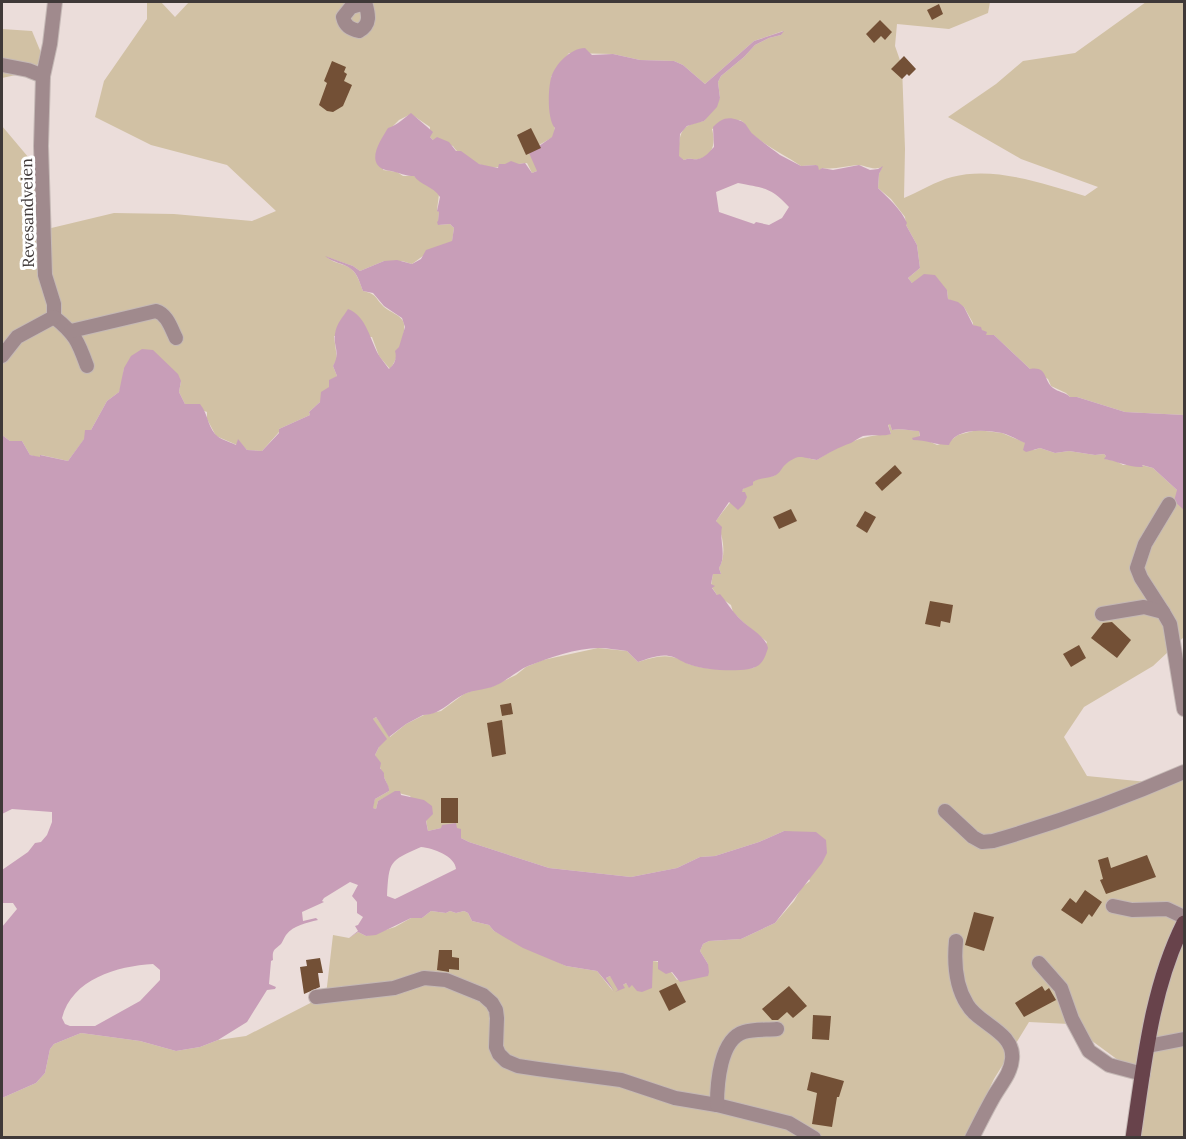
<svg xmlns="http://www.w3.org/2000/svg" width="1186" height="1139" viewBox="0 0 1186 1139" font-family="Lora,serif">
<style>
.green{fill:#d1c1a4}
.water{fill:#c89eb8;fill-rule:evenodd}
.building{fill:#735036}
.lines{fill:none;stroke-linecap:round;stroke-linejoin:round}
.minor-casing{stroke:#c5b9b6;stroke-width:16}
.major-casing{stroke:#c5b9b6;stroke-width:17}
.minor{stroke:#a08a8d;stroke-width:14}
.major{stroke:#68434b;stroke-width:15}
.labels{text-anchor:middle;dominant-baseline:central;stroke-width:6;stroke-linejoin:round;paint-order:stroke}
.street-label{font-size:16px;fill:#3f3938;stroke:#fff}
</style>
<rect width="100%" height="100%" fill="#ebddda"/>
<g class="green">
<path d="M147,2H161L175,17L189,2H990L988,13L949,29L897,24L895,46L902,66L905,149L904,198C919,192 936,181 952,177C995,166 1044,184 1085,196L1098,187L1021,159L948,117L996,84L1023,61L1075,53L1146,2H1184V415L1125,412L1077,397H1070L1066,393L1051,386L1048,379L1030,369L994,335H985L982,330L973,325V323L964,307L948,299L947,290L912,283L908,278L920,268L917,245L906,225L905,217L891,199L878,188L879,174L882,167C872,171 866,165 857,165C845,166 835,170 822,168L819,171L816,165L801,166C785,155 767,147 752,134C747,130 747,124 740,120L712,129C715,140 715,156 699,159C693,160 690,157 684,160L678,156C680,133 679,125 704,121L720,98L718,82L721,76L744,57L755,45L769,38L781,35L783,31L754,41L705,84L683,65L674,61L640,60L613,54L569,53L551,77L555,132L553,137L539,145L537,171L532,173L527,163C517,164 508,166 499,167C486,170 459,157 453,146L433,140L430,137V127L411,114L399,120L393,126L383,170L397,172L403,176H414L432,187L439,194L437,210L439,212L438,225L450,224L454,228L452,242L431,250L412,264L402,261H384L360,271L353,266L327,257C334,264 343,263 350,268C357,273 360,283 363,291C377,294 375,298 384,307C390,312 400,315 403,321C408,330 396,362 390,369L379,356L372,337L334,336L337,359L333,366L337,376L320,402L309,412L310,415L279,429V432L262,451L247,450L238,440L237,445L216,436L207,419V412L185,404L179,392L181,381L124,368L122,385L119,392L107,401L91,430L68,461L41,455L40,458L30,455L22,441H10L2,435V126L34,164L43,230L114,213L174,214L252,221L276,211L227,165L151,145L95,117L104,81L147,19Z"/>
<path d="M2,29L32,31L44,60L25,73L2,78Z"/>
<path d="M888,424H890L892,430C901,428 910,431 919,431L920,437L937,445L950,441L958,435L977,430L1002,433L1026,443L1034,450L1040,448L1055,453L1069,451L1095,455L1104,454L1106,456L1105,459L1116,461L1123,465H1141L1153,468L1177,490L1184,507V637L1153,666L1084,707L1064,737L1087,776L1157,783L1184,778V1137H1132L1133,1071L1069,1024L1029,1022L994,1079L966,1137L2,1138V1098L36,1083L45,1073L50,1049L54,1044L81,1033L140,1041L176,1051L200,1047L218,1040L246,1036L326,995L333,935L349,938L358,932L366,936L395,927L411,918H422L431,911L446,913L450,911L456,913L464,911L468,913L472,921L489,925L494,931L566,966L597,971L613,991L606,978L610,976L623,985L626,983L629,987L652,961C663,961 672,972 677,980L708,964L700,951L703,944L709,941L741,939L775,923L794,901L802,887L810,881L784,831L759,842L715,856L700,857L677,868L631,877L549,868L469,842L441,828L428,831L426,820L410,796L395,792L378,801L376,809L372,808L375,799L389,791V789L375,755L379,747L373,719L376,717L390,737L406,724L424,715L441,711L464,694L477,689L491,687L516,675L526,667L543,660L598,648L627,651L638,662C651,658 665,653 679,659C684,661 687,664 692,665C712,671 734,670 754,668L767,642L743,622L733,612L731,605L717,595L711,586L713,573L721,574L719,568C727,554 723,535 716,521C725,508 745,483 760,478C764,477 769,477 774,476C779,470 793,454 802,456C807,457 812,460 817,460C841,444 862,435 891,434Z"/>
</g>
<path class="water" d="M784,31L781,35L769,38L755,45L744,57L721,76L718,82L720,98L717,107L704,121L687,126L680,134L679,156L684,160C690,157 693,160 698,159C705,158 710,151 714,147L713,127C721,119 727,116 738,120C748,122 747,130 754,135C762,142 772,149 780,155C787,159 794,162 801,166L816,165L818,166L819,170L822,168L833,170L859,165L870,170L878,169L883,166L879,174L878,188C888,198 901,209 907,223L906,225L917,245L920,268L908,278L912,283L924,274L935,275L947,290L948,299L958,302L964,307L973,325L981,327L982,330L987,332L986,335H994L1030,369C1048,366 1043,380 1053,388C1058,392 1065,392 1070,397H1077L1125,412L1184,415V510L1174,501L1177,490L1153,468L1142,465L1143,467C1129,468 1118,461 1104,459L1106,456L1104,454L1095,455L1069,451L1055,453L1040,448L1026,452L1023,450L1025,443C1018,440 1010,435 1002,433C987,430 956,427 949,445C936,445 926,440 913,440L912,438L920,436L919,431C909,431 901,428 892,430L890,424L888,425L891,434C881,437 873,434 863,436C858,438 855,441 851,443C837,448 830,452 817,460C801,458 800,453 786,464C782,467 781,472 776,475C769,479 760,477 753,482V485L743,489L742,492H745L747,497L744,504L738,510L729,502L716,521L722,527C719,540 727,555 719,568L721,574H713L711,584L715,586L712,588L717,595L720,594C727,602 731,610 738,617C747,627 765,635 768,648C766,654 764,661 759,665C748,674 704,670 691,665C683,663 677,657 669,656C659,654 647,659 638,662L627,651C618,650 608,648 599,648C576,648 549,658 528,666C516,671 501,686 488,688C481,690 474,690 467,693C451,699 442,715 423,715L406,724L389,737L376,717L373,719L387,739L379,747L375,755L381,763L380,768L384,773C383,780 390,785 389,791L375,799L373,808L376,809L378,801L395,791H400L401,795L424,800L432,806L433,814L426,821L428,831L441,828L442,825L456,823L457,828L461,829V838L469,842L549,868L631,877L677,868L700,857L715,856L759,842L784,831L816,832L826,840L827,853L822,863L775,923L741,939L709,941L703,944L700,951L708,964L709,972L708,976L680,982L672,972L666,974L658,969V961H653L652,988L642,992L637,991L632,985L629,988L626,983L623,985L625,988L615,992L618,990L610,976L606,978L614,991L597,971L566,966L523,948L494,931L489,925L472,921L468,913L464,911L456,913L450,911L446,913L431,911L422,918H411L376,935L366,936L358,932L349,938L358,931L355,926L358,925L363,917L357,913V902L352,896L358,885L350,882L324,898L322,901L324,902L302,912L303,921L316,918L318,920C306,923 294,925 286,935C284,938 283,941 281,944C274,950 272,950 273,960L271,961L269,984L276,987L275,989L267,990L247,1022L218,1040L200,1047L176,1051L140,1041L81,1033L54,1044L50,1049L45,1073L36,1083L2,1098V927L17,909L13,903H2V870L28,852L35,843L41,842L47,835L52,822V812L12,809L2,814V435L10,441H22L30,455L40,457V455L68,461L84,439L85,430H91L107,401L119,392L124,368L131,356L142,349L153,350L178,374L181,381L179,392L185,404H200C208,414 207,424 215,434C219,439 230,442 236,445L238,439L247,450L262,451L279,433V429L310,415L309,412L320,402L321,392L329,387V380L337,376L333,366C341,352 333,347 335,334C336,324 343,317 348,309C367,316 370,341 380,357C383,361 386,365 389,369C395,364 397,358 395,351L399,347L405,327L402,318L384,306L373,293L363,291C360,284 358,274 351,269C344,263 333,263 325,256L353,266L360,271L384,261L397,260L412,264L421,259L426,250L452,241L454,228L450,224L438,225L437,222L438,221L439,212L437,211L440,197C433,186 420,185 414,176C406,176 403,174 395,172C390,170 385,171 381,168C367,159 382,138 388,128C396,126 404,118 411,113L433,132L430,137L433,140L437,137L449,142L456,151H461L479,164L498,168L499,164H505L511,161L519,164L525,163L532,173L537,171L529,153L552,137L555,128C547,119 548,90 551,78C555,64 571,48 585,48L592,55L613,54L640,60L674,61L683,65L705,84L754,41ZM738,183C763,188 771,187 789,207L782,218L769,225L756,222L754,224L719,212L716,192ZM421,847C433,848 455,856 456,869L395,899L387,896C389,861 389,861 421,847ZM153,964L160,970V980L140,1001L95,1026H70L65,1024L62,1018C72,979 117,966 153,964Z"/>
<g class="building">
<path d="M939,4L943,14L932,20L927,10Z"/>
<path d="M880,20L892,32L885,40L881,36L874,43L866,34Z"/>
<path d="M904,56L916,69L909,76L907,74L902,79L891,69Z"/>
<path d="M332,61L346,67L344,72L347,74L344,81L352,85L343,106L333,112L327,111L319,105L327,83L324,81Z"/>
<path d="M531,128L541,148L526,155L517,135Z"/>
<path d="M895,465L902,473L882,491L875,483Z"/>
<path d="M791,509L797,521L779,529L773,517Z"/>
<path d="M865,511L876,517L867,533L856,526Z"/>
<path d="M930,601L953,605L950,623L941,621L940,627L925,624Z"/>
<path d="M1112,622L1131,640L1117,658L1091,638L1103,623Z"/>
<path d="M1079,645L1086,658L1071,667L1063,654Z"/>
<path d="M511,703L513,714L502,716L500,705Z"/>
<path d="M502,720L506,754L492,757L487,723Z"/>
<rect x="441" y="798" width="17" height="25"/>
<path d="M1147,855L1156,877L1106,894L1100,880L1103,879L1098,860L1108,857L1111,868Z"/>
<path d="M1085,890L1102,902L1092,917L1089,914L1082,924L1061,910L1070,898L1076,903Z"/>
<path d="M974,912L994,917L984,951L965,945Z"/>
<path d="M439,950H452V957L459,958V970L449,969V972L437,970Z"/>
<path d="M320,958L323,973H318L320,987L304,994L300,967L307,966L306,960Z"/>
<path d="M676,983L686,1002L669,1011L659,991Z"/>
<path d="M789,986L807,1006L793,1018L787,1012L778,1020H772L762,1009Z"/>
<path d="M1042,986L1045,991L1049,988L1056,1000L1024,1017L1015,1003Z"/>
<path d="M813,1015L831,1016L829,1040L812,1039Z"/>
<path d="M811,1072L844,1081L839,1097H837L832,1127L812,1124L817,1093L807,1090Z"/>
</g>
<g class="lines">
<g class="minor-casing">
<g id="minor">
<path d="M365,2C368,13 372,24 359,31C350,29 345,26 343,17L351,7L365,3"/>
<path d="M2,65L28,70L43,76"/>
<path d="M54,317V304L45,275L41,146L43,76L50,44L55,2"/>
<path d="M54,317C75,334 78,341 87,366"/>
<path d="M71,331L156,311C167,314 171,328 176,338"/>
<path d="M2,356L17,337L54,317"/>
<path d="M1163,612L1141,578L1137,568L1145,544L1169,504"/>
<path d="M1102,614L1144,607L1163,612L1170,624L1184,709"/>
<path d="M945,811L973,837L982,842L993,841C1059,822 1122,799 1184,772"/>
<path d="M1113,906L1132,910L1167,909L1184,917"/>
<path d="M956,941C954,962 955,985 967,1004C978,1024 1015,1032 1012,1059C1011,1073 1001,1084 994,1096C986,1110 979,1124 972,1138"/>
<path d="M1039,963L1061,988L1072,1019L1089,1051L1109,1065L1143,1074"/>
<path d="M316,997L394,988L424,978L446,980L483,995L492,1003L496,1010L497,1018L496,1047L499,1054L506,1061L518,1066L538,1069L621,1080L675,1098L717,1105L789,1123L814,1138"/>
<path d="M1148,1046L1184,1039"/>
<path d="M717,1105C717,1084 720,1039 744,1032C754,1029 767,1030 777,1029"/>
</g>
</g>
<g class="major-casing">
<path id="major" d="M1133,1138C1144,1065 1151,989 1184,923"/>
</g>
<use href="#minor" class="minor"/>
<use href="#major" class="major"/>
</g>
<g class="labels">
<g class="street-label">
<text transform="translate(27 213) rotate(-91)">Revesandveien</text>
</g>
</g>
<rect width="1186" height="1139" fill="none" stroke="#3f3938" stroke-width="6"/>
</svg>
